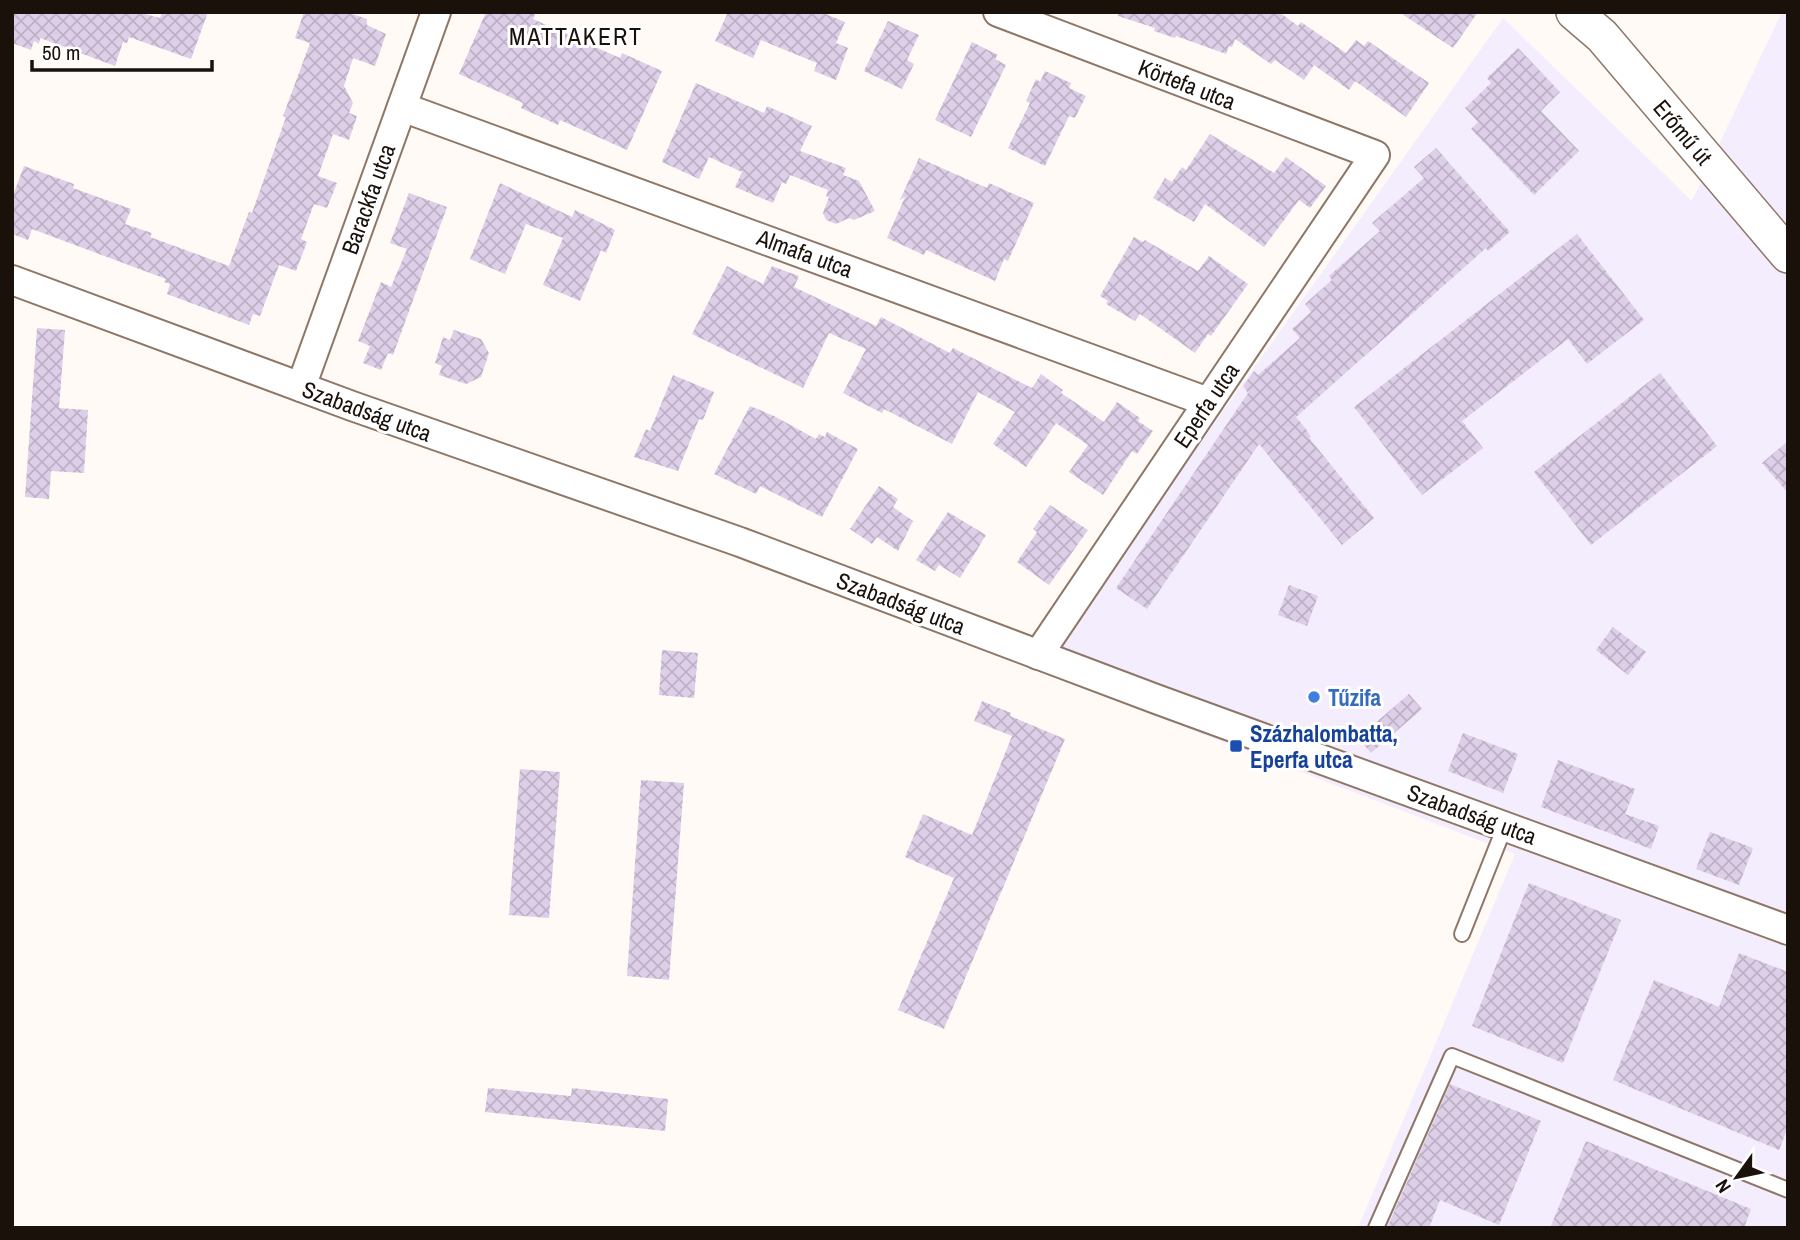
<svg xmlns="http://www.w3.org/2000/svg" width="1800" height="1240" viewBox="0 0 1800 1240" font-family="'Archivo Narrow',sans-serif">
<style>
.industrial{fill:#f4edfe}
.building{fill:url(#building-cross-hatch)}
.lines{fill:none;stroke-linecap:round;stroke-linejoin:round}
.service-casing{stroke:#8f7767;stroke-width:18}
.minor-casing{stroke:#8f7767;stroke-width:32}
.tertiary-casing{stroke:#8f7767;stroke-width:38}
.service{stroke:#fff;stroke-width:14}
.minor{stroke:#fff;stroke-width:28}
.tertiary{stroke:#fff;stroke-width:35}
.shop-dot{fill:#3f7fe0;stroke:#fff;stroke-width:2.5}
.transit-dot{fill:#1a4fb4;stroke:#fff;stroke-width:2.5}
.labels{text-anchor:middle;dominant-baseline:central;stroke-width:6;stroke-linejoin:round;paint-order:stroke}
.street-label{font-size:23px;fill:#1a110b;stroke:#fff}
.shop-label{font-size:23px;font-weight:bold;fill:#366cbe;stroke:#fff;text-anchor:start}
.transit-label{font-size:23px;font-weight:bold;fill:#164399;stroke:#fff;text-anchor:start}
.neighbourhood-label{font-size:24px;letter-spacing:2px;fill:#1a110b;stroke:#fff}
</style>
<defs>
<pattern id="building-cross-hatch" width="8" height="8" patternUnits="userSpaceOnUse" patternTransform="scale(1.75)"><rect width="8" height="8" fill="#decfe8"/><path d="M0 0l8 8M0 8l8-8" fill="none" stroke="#beb1c6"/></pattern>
</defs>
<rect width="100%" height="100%" fill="#fffaf6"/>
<path class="industrial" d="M1782,12H1788V1228H1358L1515,854L1038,671L1503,18L1692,201Z"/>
<g class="building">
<path d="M12,12H138L160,18L162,12H208L191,59L129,37L127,43L123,42L115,66L40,38L39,44L34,41L31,50L12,43Z"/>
<path d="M304,12H347L367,19V25L386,34L375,66L353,58L344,86L353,103L349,113L357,116L349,140L333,134L318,176L337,183L327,208L314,204L301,239L307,242L296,271L279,265L260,316L253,314L249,325L167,294L170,284L164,282L166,279L32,229L28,240L12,234V198L24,166L74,184L73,188L131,209L125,224L152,233L150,237L229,266L249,212L252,213L286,117L283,116L310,43L295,38Z"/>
<path d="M486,12H536L533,19L620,58L622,53L662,71L627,150L560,120L558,125L521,108L523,103L459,74Z"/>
<path d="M728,12H821L845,22L836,43L848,48L836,80L814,71L817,63L761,40L753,58L715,41Z"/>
<path d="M1119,12H1279L1298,26L1301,22L1346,53L1356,40L1364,46L1368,41L1429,83L1406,117L1355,81L1349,90L1314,65L1304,80L1275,60L1271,64L1235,39L1232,47L1229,46L1226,54L1176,36L1175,38L1154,31L1155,28L1118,16Z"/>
<path d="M1399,12H1478L1453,48Z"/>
<path d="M888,21L919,35L907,60L914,64L902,89L864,71Z"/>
<path d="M972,42L998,55L995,59L1006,65L971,137L935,120Z"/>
<path d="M1518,48L1560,92L1541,111L1579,151L1534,195L1471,129L1478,122L1465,108L1491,83L1487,78Z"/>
<path d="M1045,71L1071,83L1069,88L1086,96L1075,118L1069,116L1045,166L1008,148L1030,103L1026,101L1036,79L1040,82Z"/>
<path d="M696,83L764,113L767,106L812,126L800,151L846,168L843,175L859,181L875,211L854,220L849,218L836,224L826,220L823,213L829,197L826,196L828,190L790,175L786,184L782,182L773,203L735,187L742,172L709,157L699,179L662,162Z"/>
<path d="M1210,134L1274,173L1286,157L1326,186L1310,208L1299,200L1264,247L1205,204L1194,222L1153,198L1165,178L1172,182L1182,167L1186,170Z"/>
<path d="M1436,148L1510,232L1488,251L1486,248L1296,417L1306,429L1311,437L1309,438L1374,518L1342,545L1259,444L1147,609L1116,588L1248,393L1243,386L1254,371L1258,375L1300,338L1292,329L1311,312L1305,304L1332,280L1329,276L1380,231L1372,223L1424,178L1414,167Z"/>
<path d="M919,158L987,188L989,183L1034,203L1008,261L1004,259L995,281L926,250L924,255L887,238L905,197L900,200Z"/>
<path d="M500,183L572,217L575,210L615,230L606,253L601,250L580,301L543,285L563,238L526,224L505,274L470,259Z"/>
<path d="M409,193L447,207L393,355L388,353L381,370L363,363L370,346L358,341L381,282L391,287L407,249L390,243Z"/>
<path d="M1577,234L1644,320L1587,364L1568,339L1462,421L1483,448L1422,495L1354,407Z"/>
<path d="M1134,237L1143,242L1145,240L1198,271L1209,256L1248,284L1211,336L1208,334L1195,353L1140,314L1135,321L1106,304L1108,301L1100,296Z"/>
<path d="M727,266L763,284L772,266L799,276L794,287L876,326L881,317L950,353L953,348L1032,388L1041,374L1063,390L1061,393L1104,422L1117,402L1140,418L1138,421L1153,431L1137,454L1132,451L1103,495L1069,472L1088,445L1056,423L1026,467L993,444L1015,412L978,392L952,444L884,409L882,413L843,393L866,349L829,333L803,388L692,334Z"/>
<path d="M37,328L65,330L59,408L88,410L84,473L51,471L49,499L25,497Z"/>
<path d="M454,330L481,339L489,353L481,377L466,384L439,375L442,366L435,363L443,337L450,340Z"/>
<path d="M1660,373L1717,446L1591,545L1534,472Z"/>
<path d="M673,375L714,392L703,420L699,419L678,471L634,457L646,429L650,431Z"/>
<path d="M750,406L774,416L816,439L819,434L825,437L827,432L858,449L822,517L760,486L756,494L714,474Z"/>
<path d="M1788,441V493L1762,463Z"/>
<path d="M879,486L898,499L893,507L913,521L898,551L877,537L872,544L850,529Z"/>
<path d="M1050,505L1088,530L1049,585L1017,562L1037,532L1033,529Z"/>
<path d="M948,512L986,535L960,578L939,565L935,571L916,560Z"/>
<path d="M1289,585L1318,596L1307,626L1278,615Z"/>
<path d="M1613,627L1646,652L1628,675L1596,650Z"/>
<path d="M662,650L698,653L694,698L659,695Z"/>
<path d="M1409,694L1422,709L1371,753L1358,738Z"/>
<path d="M982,701L1011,713L1010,716L1065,739L944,1029L898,1010L954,878L905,857L923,814L972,835L1012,736L974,721Z"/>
<path d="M1463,733L1518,754L1503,793L1448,771Z"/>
<path d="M1558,760L1635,789L1625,814L1659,826L1651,849L1541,807Z"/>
<path d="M520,769L560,772L549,918L509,915Z"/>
<path d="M641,780L684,783L669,980L627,976Z"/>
<path d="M1710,832L1753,848L1739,885L1696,869Z"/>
<path d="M1529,883L1621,920L1563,1063L1472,1026Z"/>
<path d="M1739,953L1788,972V1127L1779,1150L1613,1080L1654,980L1719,1007Z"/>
<path d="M1450,1084L1541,1121L1499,1225L1440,1200L1429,1228H1387Z"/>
<path d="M488,1088L571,1096L572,1088L668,1099L665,1131L485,1112Z"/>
<path d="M1586,1141L1751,1209L1744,1228H1550Z"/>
</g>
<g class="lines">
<g class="service-casing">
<g id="service">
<path d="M1462,934L1505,826"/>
<path d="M1376,1228L1452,1056L1788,1190"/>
</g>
</g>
<g class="minor-casing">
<g id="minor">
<path d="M998,12L1375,155L1038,655"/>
<path d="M402,107L1208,402"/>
<path d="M12,280L352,406L740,542L1156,699L1788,930"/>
<path d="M301,387L436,12"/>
</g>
</g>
<g class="tertiary-casing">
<path id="tertiary" d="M1574,12L1602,36L1788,255"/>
</g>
<use href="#service" class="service"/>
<use href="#minor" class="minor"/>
<use href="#tertiary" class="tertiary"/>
</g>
<circle class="shop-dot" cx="1314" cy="697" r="7"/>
<rect class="transit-dot" x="1229" y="739" width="14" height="14" rx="3.5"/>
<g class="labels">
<g class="street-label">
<text transform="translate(1187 84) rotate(21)">Körtefa utca</text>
<text transform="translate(1683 132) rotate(50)">Erőmű út</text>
<text transform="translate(368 199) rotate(-70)">Barackfa utca</text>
<text transform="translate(805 253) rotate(20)">Almafa utca</text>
<text transform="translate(1206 405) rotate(-56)">Eperfa utca</text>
<text transform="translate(367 411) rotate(20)">Szabadság utca</text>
<text transform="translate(901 603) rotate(21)">Szabadság utca</text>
<text transform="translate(1472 814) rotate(20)">Szabadság utca</text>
</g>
<g class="shop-label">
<text x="1328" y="697">Tűzifa</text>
</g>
<g class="transit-label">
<text x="1250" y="733">Százhalombatta,<tspan x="1250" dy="26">Eperfa utca</tspan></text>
</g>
<g class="neighbourhood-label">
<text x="576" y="36">MATTAKERT</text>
</g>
</g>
<rect width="1800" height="1240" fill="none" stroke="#1a110b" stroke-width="28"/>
<g transform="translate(1737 1177) rotate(237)" stroke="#ffffff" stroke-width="5" paint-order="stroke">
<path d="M0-5L12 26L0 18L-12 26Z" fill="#1a110b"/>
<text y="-10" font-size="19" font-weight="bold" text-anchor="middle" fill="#1a110b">N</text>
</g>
<path d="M32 60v10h180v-10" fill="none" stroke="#1a110b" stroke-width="3.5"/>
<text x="42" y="60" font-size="21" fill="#1a110b" stroke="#ffffff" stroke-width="5" paint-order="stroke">50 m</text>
</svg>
